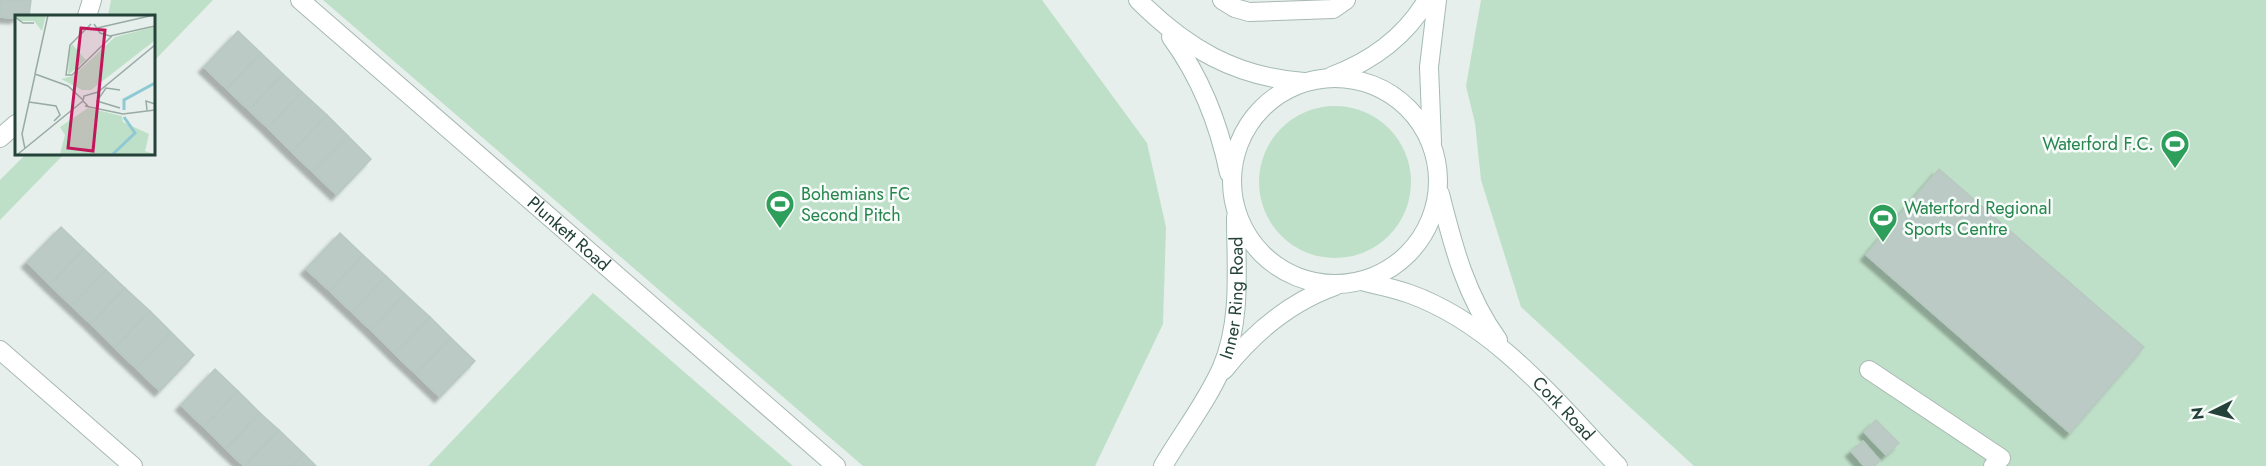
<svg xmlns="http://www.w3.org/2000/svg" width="2266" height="466" viewBox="0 0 2266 466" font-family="Jost,sans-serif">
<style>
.green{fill:#bfe0c8}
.building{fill:#bbcac4;stroke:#b8c9c2;stroke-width:1.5;filter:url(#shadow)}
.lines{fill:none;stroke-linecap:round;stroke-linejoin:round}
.lane-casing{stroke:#a8b8b2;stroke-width:20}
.street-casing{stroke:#a8b8b2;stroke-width:20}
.secondary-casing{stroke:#a4bbb3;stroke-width:20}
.lane{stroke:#fff;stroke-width:18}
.street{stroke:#fff;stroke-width:18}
.secondary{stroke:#fff;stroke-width:18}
.labels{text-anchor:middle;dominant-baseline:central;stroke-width:5;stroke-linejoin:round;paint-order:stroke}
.leisure-label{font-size:18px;fill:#27864d;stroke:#f7fbf9;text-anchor:start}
.street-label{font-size:18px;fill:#24423a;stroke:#f7fbf9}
.inset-river{fill:none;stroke:#8ec9d4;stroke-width:3}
.inset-road{fill:none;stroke:#98aaa4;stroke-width:1.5}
.view{fill:#c2185b;fill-opacity:0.15;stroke:#c2185b;stroke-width:3}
.inset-edge{fill:none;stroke:#24423a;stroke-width:3}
</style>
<defs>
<filter id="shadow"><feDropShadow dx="-5.5" dy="5.5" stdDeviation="1.5" flood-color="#0004"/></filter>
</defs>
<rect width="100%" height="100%" fill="#e6efeb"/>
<g class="green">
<path d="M111,0H213L153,62V16H108Z"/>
<path d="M323,0H1042L1147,143L1166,227L1163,324L1095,466H863Z"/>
<path d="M1481,0H2266V466H1694L1521,307L1481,180L1475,123L1466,86Z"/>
<circle cx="1335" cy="182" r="76"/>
<path d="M27,153H65L0,220V180Z"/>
<path d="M593,293L793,466H428Z"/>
</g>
<g class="building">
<path d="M0,0H31L29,16H16V18L0,17Z"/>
<path d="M238,31L261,53L227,89L204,67Z"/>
<path d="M261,53L283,74L249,110L227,89Z"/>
<path d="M283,74L302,92L268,128L249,110Z"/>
<path d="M302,92L327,115L292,152L268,128Z"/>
<path d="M327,115L348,136L313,172L292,152Z"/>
<path d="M348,136L371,159L337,195L313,172Z"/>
<path d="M1939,169L2144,347L2070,433L1866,255Z"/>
<path d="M61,227L84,249L50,285L27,262Z"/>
<path d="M340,233L363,255L330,291L306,269Z"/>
<path d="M84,249L106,270L72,306L50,285Z"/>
<path d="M363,255L386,276L352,312L330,291Z"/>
<path d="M106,270L125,288L91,324L72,306Z"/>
<path d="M386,276L405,294L371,330L352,312Z"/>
<path d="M125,288L150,311L115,348L91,324Z"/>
<path d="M405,294L430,317L395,354L371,330Z"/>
<path d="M150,311L171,332L136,368L115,348Z"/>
<path d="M430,317L451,338L416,374L395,354Z"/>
<path d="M171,332L194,355L160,391L136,368Z"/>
<path d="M451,338L475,361L440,397L416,374Z"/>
<path d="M215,369L238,391L204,427L181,405Z"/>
<path d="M238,391L260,413L226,449L204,427Z"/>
<path d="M260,413L279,430L244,466L226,449Z"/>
<path d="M1876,420L1899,443L1886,455L1864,432Z"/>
<path d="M279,430L304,454L292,466H245Z"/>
<path d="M1863,441L1880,461L1874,466H1864L1851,451Z"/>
<path d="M304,454L316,466H292Z"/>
</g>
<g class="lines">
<g class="lane-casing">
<g id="lane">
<path d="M1222,0L1235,8L1249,12L1333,9L1346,0"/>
<path d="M1869,370L2001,458L1993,466"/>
</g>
</g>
<g class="street-casing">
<g id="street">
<path id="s1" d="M300,0L836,466"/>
<path d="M87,16L92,0"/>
<path d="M0,138L16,124"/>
<path d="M0,350L133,466"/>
</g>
</g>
<g class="secondary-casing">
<g id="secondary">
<path d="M1138,0C1186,48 1235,77 1304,82"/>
<path d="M1171,37C1201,78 1219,124 1229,173"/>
<path d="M1332,76C1372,61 1405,37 1427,0"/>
<circle cx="1335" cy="181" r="103"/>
<path d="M1432,142L1429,67L1437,0"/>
<path d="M1440,194C1453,246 1466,296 1498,340"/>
<path id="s2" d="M1361,281C1377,285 1394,288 1410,294C1496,325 1556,402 1618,466"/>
<path d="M1224,370C1254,332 1290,302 1335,286"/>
<path id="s3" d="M1163,466C1182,433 1207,402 1222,367C1242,320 1236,267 1236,217"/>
</g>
</g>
<use href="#lane" class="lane"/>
<use href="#street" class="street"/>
<use href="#secondary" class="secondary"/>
</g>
<defs>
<g id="stadium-pin" transform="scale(1.5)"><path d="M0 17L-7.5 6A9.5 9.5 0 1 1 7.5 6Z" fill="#2e9e5b" stroke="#f7fbf9"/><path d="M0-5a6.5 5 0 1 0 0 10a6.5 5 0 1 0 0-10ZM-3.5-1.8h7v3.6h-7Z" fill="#fff"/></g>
</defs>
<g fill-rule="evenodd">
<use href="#stadium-pin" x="2175" y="144"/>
<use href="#stadium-pin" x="780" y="204"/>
<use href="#stadium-pin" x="1883" y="218"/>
</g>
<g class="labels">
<g class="leisure-label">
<text x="2154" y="144" text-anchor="end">Waterford F.C.</text>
<text x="801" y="194">Bohemians FC<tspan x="801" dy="21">Second Pitch</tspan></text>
<text x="1904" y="208">Waterford Regional<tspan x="1904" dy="21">Sports Centre</tspan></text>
</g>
<g class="street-label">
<text stroke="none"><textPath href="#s1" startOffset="356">Plunkett Road</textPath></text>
<text stroke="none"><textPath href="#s3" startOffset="186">Inner Ring Road</textPath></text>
<text stroke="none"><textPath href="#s2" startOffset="244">Cork Road</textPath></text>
</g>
</g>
<g transform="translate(15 15)">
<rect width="140" height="140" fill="#e6efeb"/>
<path d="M0,0H31L27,16L19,6H5ZM139,12V26L76,75H67L46,64L58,61L100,22ZM57,29L71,45L53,60L54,34ZM73,93L107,101L108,107L134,119L130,136L139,139H45L50,120L45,112Z" fill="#bfe0c8"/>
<path class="inset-river" d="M109,95V85L140,68M98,139L120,118L109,102"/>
<path class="inset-road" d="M33,0L20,59L53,71L68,85M0,2L8,8H19M76,9L55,30L51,60H57L97,21M79,9L85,18L95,21L140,11M82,13L139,0M14,87L41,91L45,100L39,106M70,91L108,99L140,95M73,91L68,86L69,81L83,77L140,30M105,93L82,86L91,73L105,75M132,95L131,86L140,89M10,134L7,119L20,60M3,139L68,86"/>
<path class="view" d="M66,13L90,15L78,136L53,133Z"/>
<rect width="140" height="140" class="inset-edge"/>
</g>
<g transform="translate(2212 412) rotate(264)" stroke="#f7fbf9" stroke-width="4.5" paint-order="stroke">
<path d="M0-4.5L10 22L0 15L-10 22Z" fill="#24423a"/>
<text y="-9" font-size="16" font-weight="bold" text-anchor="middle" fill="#24423a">N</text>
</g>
</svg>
